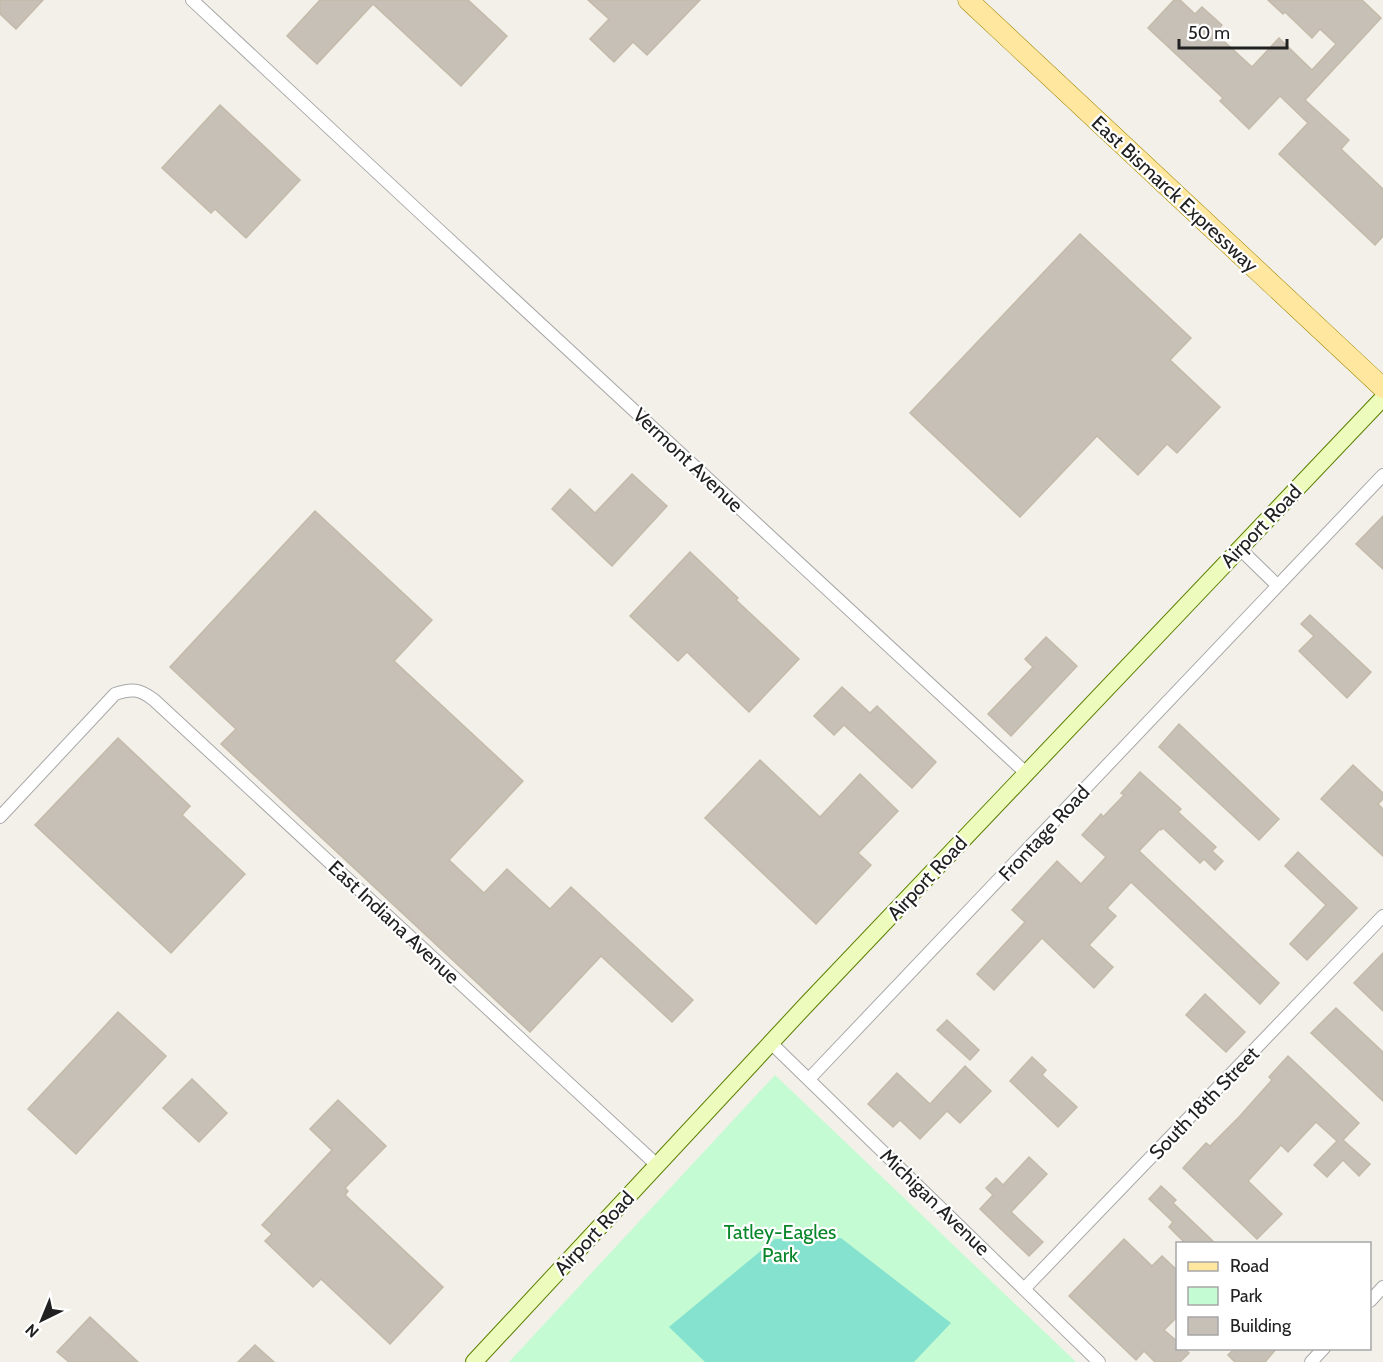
<svg xmlns="http://www.w3.org/2000/svg" width="1383" height="1362" viewBox="0 0 1383 1362" font-family="Cabin,sans-serif">
<style>
.park{fill:#c5fbd3}
.pitch{fill:#84e2cf}
.building{fill:#c7c0b7;stroke:#c4baa9;stroke-width:1.5}
.lines{fill:none;stroke-linecap:round;stroke-linejoin:round}
.minor-casing{stroke:#a8a8a8;stroke-width:14}
.secondary-casing{stroke:#5b7f01;stroke-width:18}
.primary-casing{stroke:#9f8700;stroke-width:21}
.minor{stroke:#fff;stroke-width:12}
.secondary{stroke:#edfcbc;stroke-width:16}
.primary{stroke:#ffe7a0;stroke-width:20}
.labels{text-anchor:middle;dominant-baseline:central;stroke-width:4.5;stroke-linejoin:round;paint-order:stroke}
.street-label{font-size:20px;fill:#212121;stroke:#fff}
.park-label{font-size:20px;fill:#08862a;stroke:#fff}
</style>
<rect width="100%" height="100%" fill="#f2f0e8"/>
<path class="park" d="M775,1075L1076,1362H509Z"/>
<path class="pitch" d="M841,1238L951,1323L914,1362H705L669,1327L775,1239Z"/>
<g class="building">
<path d="M0,0H43L16,29L0,14Z"/>
<path d="M320,0H468L507,36L461,86L373,4L317,64L287,36Z"/>
<path d="M588,0H700L647,55L633,42L614,62L590,39L609,19Z"/>
<path d="M1174,0H1180L1195,14L1202,7L1222,25L1215,33L1252,67L1279,38L1312,70L1336,44L1320,29L1312,38L1285,12L1283,14L1268,0H1362L1381,18L1305,100L1349,140L1341,149L1383,189V236L1375,245L1279,154L1308,123L1280,96L1249,129L1220,101L1223,98L1148,28Z"/>
<path d="M220,105L300,180L246,238L215,209L211,213L162,168Z"/>
<path d="M1080,234L1191,338L1170,360L1220,407L1177,453L1167,444L1138,475L1097,436L1020,517L910,413Z"/>
<path d="M632,474L667,506L612,566L552,509L570,489L595,513Z"/>
<path d="M315,511L432,620L394,661L523,781L449,860L484,893L507,869L550,909L571,887L693,1000L672,1022L601,956L530,1032L221,744L236,729L170,667Z"/>
<path d="M1383,516V569L1356,544Z"/>
<path d="M690,552L738,598L736,600L799,659L749,712L687,652L678,661L630,616Z"/>
<path d="M1310,615L1371,672L1347,698L1299,651L1314,636L1301,624Z"/>
<path d="M1046,637L1077,666L1011,736L988,714L1033,667L1025,659Z"/>
<path d="M842,687L870,713L877,706L936,762L912,788L844,725L834,735L814,716Z"/>
<path d="M1179,724L1279,819L1259,840L1159,747Z"/>
<path d="M118,738L190,806L182,815L245,874L171,953L35,825Z"/>
<path d="M760,760L820,817L860,774L898,811L858,853L871,865L816,924L705,818Z"/>
<path d="M1353,765L1383,793V799L1378,804L1383,809V856L1321,799Z"/>
<path d="M1140,772L1181,809L1178,812L1216,847L1212,851L1223,861L1215,870L1204,859L1200,863L1163,828L1161,830L1160,829L1139,851L1279,983L1260,1004L1131,882L1107,908L1116,916L1089,945L1113,967L1094,988L1042,938L994,990L977,974L1025,922L1012,910L1057,861L1081,884L1106,857L1082,835L1101,814L1103,817L1124,795L1121,793Z"/>
<path d="M1298,852L1357,908L1307,960L1290,944L1326,905L1285,866Z"/>
<path d="M1383,953V1011L1354,983Z"/>
<path d="M1205,994L1245,1032L1226,1052L1186,1015Z"/>
<path d="M1336,1008L1383,1052V1101L1311,1033Z"/>
<path d="M118,1012L166,1056L76,1154L28,1109Z"/>
<path d="M947,1020L979,1050L970,1060L937,1030Z"/>
<path d="M1288,1056L1359,1123L1343,1140L1370,1164L1359,1176L1343,1160L1327,1177L1314,1165L1337,1141L1316,1122L1288,1152L1281,1145L1248,1181L1282,1214L1257,1239L1183,1168L1206,1143L1210,1146L1239,1117L1272,1080L1269,1077Z"/>
<path d="M1032,1057L1046,1070L1042,1075L1077,1107L1058,1127L1010,1081Z"/>
<path d="M965,1066L991,1091L960,1123L947,1111L920,1139L900,1120L893,1127L868,1104L897,1073L930,1104Z"/>
<path d="M192,1079L227,1113L199,1142L163,1108Z"/>
<path d="M338,1100L386,1146L345,1188L348,1191L345,1195L443,1287L390,1344L321,1279L313,1287L265,1241L272,1234L262,1225L332,1150L310,1129Z"/>
<path d="M1029,1157L1047,1174L1011,1212L1043,1242L1029,1256L980,1209L993,1195L986,1188L996,1178L1003,1185Z"/>
<path d="M1161,1186L1176,1200L1173,1203L1216,1244H1186L1169,1227L1173,1222L1149,1199Z"/>
<path d="M1124,1239L1152,1266L1162,1256L1178,1271V1316L1164,1330L1178,1342V1348H1184L1189,1353L1180,1362H1155L1144,1351L1136,1360L1069,1296Z"/>
<path d="M90,1317L138,1362H69L57,1352Z"/>
<path d="M255,1345L274,1362H238Z"/>
<path d="M1235,1348H1277L1265,1362H1235L1228,1355Z"/>
</g>
<g class="lines">
<g class="minor-casing">
<g id="minor">
<path d="M192,0L426,218L1026,773"/>
<path d="M1240,549L1277,585"/>
<path d="M0,817L115,694C132,688 140,689 154,700L657,1165"/>
<path d="M771,1043L1099,1362"/>
<path d="M809,1079L1383,475"/>
<path d="M1024,1289L1383,916"/>
<path d="M1370,1301L1383,1287"/>
<path d="M1311,1362L1324,1348"/>
</g>
</g>
<g class="secondary-casing">
<path id="secondary" d="M474,1362L806,1005L1383,398"/>
</g>
<g class="primary-casing">
<path id="primary" d="M968,0L1383,388"/>
</g>
<use href="#minor" class="minor"/>
<use href="#secondary" class="secondary"/>
<use href="#primary" class="primary"/>
</g>
<g class="labels">
<g class="street-label">
<text transform="translate(1175 194) rotate(43)">East Bismarck Expressway</text>
<text transform="translate(688 460) rotate(43)">Vermont Avenue</text>
<text transform="translate(1261 526) rotate(-46)">Airport Road</text>
<text transform="translate(1044 833) rotate(-47)">Frontage Road</text>
<text transform="translate(927 878) rotate(-47)">Airport Road</text>
<text transform="translate(394 922) rotate(43)">East Indiana Avenue</text>
<text transform="translate(1204 1103) rotate(-46)">South 18th Street</text>
<text transform="translate(935 1202) rotate(44)">Michigan Avenue</text>
<text transform="translate(594 1233) rotate(-47)">Airport Road</text>
</g>
<g class="park-label">
<text x="780" y="1232">Tatley-Eagles<tspan x="780" dy="23">Park</tspan></text>
</g>
</g>
<rect x="1176" y="1242" width="195" height="108" fill="#ffffff" stroke="#a6a6a6" stroke-width="1.5"/>
<rect x="1188" y="1262" width="30" height="9" fill="#ffe7a0" stroke="#a6a6a6" stroke-width="1.5"/>
<text x="1230" y="1272" font-size="18" fill="#212121">Road</text>
<rect x="1188" y="1287" width="30" height="18" fill="#c5fbd3" stroke="#a6a6a6" stroke-width="1.5"/>
<text x="1230" y="1302" font-size="18" fill="#212121">Park</text>
<rect x="1188" y="1317" width="30" height="18" fill="#c7c0b7" stroke="#a6a6a6" stroke-width="1.5"/>
<text x="1230" y="1332" font-size="18" fill="#212121">Building</text>
<g transform="translate(42 1320) rotate(223)" stroke="#ffffff" stroke-width="4.5" paint-order="stroke">
<path d="M0-4.5L10 22L0 15L-10 22Z" fill="#212121"/>
<text y="-9" font-size="16" font-weight="bold" text-anchor="middle" fill="#212121">N</text>
</g>
<path d="M1179 39v9h108v-9" fill="none" stroke="#212121" stroke-width="3"/>
<text x="1188" y="39" font-size="18" fill="#212121" stroke="#ffffff" stroke-width="4.5" paint-order="stroke">50 m</text>
</svg>
